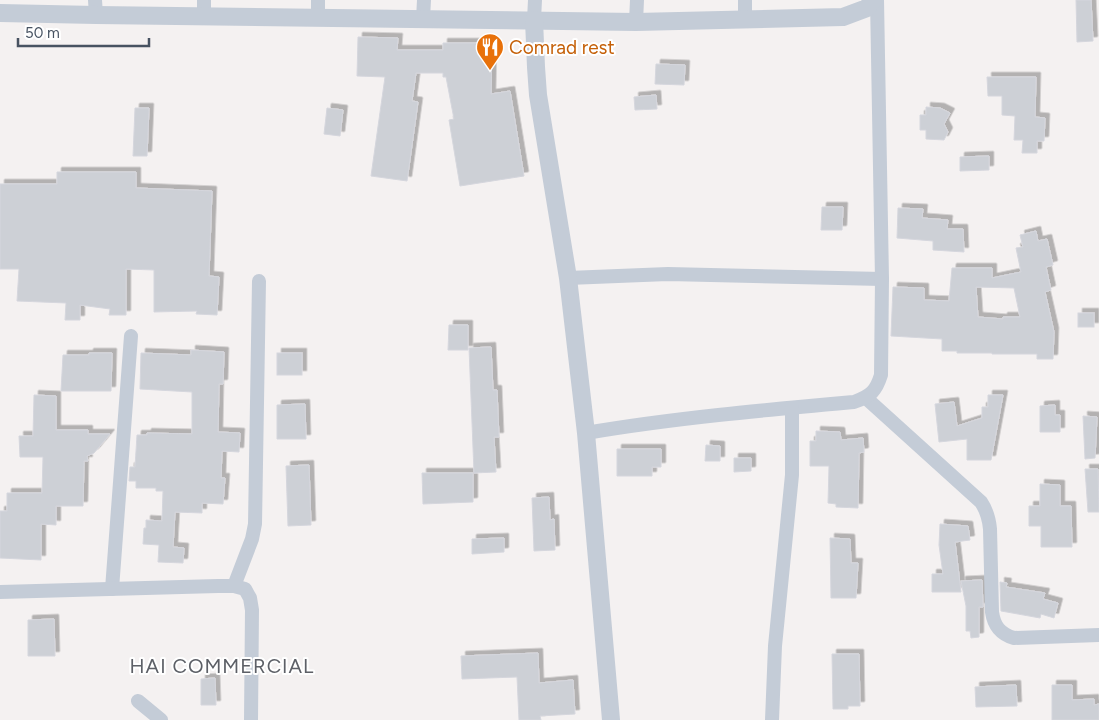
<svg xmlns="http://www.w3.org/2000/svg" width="1099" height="720" viewBox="0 0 1099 720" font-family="Figtree,sans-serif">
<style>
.building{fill:#cdd0d6;stroke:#d5d6dd;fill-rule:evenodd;filter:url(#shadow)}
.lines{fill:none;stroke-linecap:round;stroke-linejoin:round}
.minor{stroke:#c4ccd7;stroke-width:14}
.tertiary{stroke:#c4ccd7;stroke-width:18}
.labels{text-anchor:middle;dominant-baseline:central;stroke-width:4;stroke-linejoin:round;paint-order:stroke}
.food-label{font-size:19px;fill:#c56008;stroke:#fff;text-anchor:start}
.neighbourhood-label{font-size:20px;letter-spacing:1px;fill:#5d6067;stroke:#fff}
</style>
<defs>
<filter id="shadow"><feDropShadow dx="4.5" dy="-4.5" stdDeviation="0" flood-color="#0004"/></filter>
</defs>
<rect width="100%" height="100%" fill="#f4f1f1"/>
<g class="building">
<path d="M1076,0H1091L1093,41L1077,42Z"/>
<path d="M358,37L398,38L397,50H443V43H492L491,94L510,91L524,176L460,186L449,120L454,119L446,77H443V73H416L412,101L418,102L407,181L371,176L385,77L357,76Z"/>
<path d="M656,64L685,65L684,85L655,84Z"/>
<path d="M987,77H1036L1035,117L1045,118L1044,141H1037V153H1022L1023,140H1014L1015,116L1002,115V96H988Z"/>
<path d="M656,95L657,109L635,110L634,97Z"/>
<path d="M926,107L940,108L950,113L944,124L948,132L944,140L926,139V130H920V115H926Z"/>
<path d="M135,108H149L147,156H133Z"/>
<path d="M327,108L343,110L340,136L324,134Z"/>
<path d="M989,156V170L960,171V157Z"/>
<path d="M57,172H136V188L212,191L209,276L219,277L217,315L196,314L197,311L154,312V270L126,269V315H109L110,309L80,305V320H65L66,303L17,301L19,269H0V184H57Z"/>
<path d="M822,207H843L842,230H821Z"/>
<path d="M898,208L923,209L922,218L948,220L947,229H963L964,252L933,250V241L897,238Z"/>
<path d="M1036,231L1038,241L1047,239L1053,265L1046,267L1051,290L1045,292L1054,332L1053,359H1037V354H992V353H957V351H942V339L891,336L893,287L924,288V300L949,301L952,268H992V278L1021,272L1016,248L1023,247L1020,235ZM976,287L1014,288L1020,317H1003V319L978,317Z"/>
<rect x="1078" y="313" width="16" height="14"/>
<path d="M449,325H468V350H448Z"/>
<path d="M491,347L493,390H497L499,437H494L496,472L474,473L469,348Z"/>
<path d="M191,350L224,352L223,384H219L218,432L240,433L239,452L222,451L221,478H225L223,504L202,503V513L175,512L173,547L184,548L183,563L158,562L159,545L143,544L144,528H146V520L162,521L163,491H156V488H136V481H129L130,467H135L137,435H147V433L192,434V392L140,389L141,353L191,355Z"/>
<path d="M89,353H112L111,391H61L63,355H89Z"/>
<rect x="277" y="353" width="25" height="22"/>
<path d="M34,395L56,396V430H88V434H110L94,453L87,456L88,461H84L83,506H56V525L41,524V560L0,558V511H7V493H42L43,457H20L19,436H33Z"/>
<path d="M988,395H1003L991,460H967V439L939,442L935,404L954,402L957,426L982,418V407H988Z"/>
<path d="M305,404L306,439H277V405Z"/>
<path d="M1055,405V415H1060V432H1040V406Z"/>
<path d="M1083,416L1097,417L1095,458L1085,459Z"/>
<path d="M816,431L840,432L841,440L863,438L864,452L859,453L858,508L836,507V504L828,503L829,466H810V441H816Z"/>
<path d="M706,445L720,446V461H705Z"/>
<path d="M617,449H661V467H652V476H617Z"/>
<path d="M734,458H751V471L734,472Z"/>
<path d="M309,465L311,525L288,526L286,466Z"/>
<path d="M1085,469H1098L1099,512H1088Z"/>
<path d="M422,473H473V502L423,504Z"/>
<path d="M1040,484L1060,485V506H1071L1072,547H1041V526H1029V506H1040Z"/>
<path d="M549,497L550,520L554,519L555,550L534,551L532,498Z"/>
<path d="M940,524L968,526L970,540L955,542L961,592H932V574H943L939,545Z"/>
<path d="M504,538V552L472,554V539Z"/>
<path d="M830,538L850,539L851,563H858L856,598H831Z"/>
<path d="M982,580L983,607H979V637L971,638L970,631H966V606L961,581Z"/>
<path d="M1000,582L1007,583L1006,587L1045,593L1043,599L1058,603L1054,618L1041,614L1040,618L1001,611Z"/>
<path d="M54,619L55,656H28V620Z"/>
<path d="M538,653L539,683L573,680L575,714L540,716L541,720H519L517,677L462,679L461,656Z"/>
<path d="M832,654H859L860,706H848V709H833Z"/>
<path d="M215,678L216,705H201V679Z"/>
<path d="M1016,685L1017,706L976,707L975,687Z"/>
<path d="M1052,685H1072V700L1094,699V705L1099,704V720H1052Z"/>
</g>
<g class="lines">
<g class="minor">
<path d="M95,0L96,15"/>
<path d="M204,17V0"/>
<path d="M318,17V0"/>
<path d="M423,19L424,0"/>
<path d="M745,19V0"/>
<path d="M534,20L535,0"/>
<path d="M636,22L637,0"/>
<path d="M568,278L668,274L882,279"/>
<path d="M866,398L981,502C987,511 989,518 990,529L992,612C994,626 1000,634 1014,638L1099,635"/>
<path d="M586,433C675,418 765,410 854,402C871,396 876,391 881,375L882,279L877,0"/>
<path d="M234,586L252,539L255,524L259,281"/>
<path d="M112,589L131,336"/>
<path d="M0,592L218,586H234L245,589L250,598L252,610L251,720"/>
<path d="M138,701L161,720"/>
<path d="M772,720L775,646L792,475V408"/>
</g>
<g class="tertiary">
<path d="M0,13L96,15L636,22L843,17L867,8L873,0"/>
<path d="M534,20L536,67L538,95L568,278L586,433L611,720"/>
</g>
</g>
<defs>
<g id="restaurant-pin" transform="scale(1.4375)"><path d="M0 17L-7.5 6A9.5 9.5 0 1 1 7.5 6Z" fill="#e8710a" stroke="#fff"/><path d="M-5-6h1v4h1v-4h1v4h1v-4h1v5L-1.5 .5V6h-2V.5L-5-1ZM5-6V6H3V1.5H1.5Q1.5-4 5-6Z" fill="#fff"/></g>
</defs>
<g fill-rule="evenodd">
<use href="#restaurant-pin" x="490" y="47"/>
</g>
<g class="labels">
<g class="food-label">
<text x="509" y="47">Comrad rest</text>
</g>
<g class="neighbourhood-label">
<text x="222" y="666">HAI COMMERCIAL</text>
</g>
</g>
<path d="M18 38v8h131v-8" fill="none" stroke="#475261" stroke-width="2.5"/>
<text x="25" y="38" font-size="15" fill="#475261" stroke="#ffffff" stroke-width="4" paint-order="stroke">50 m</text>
</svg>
